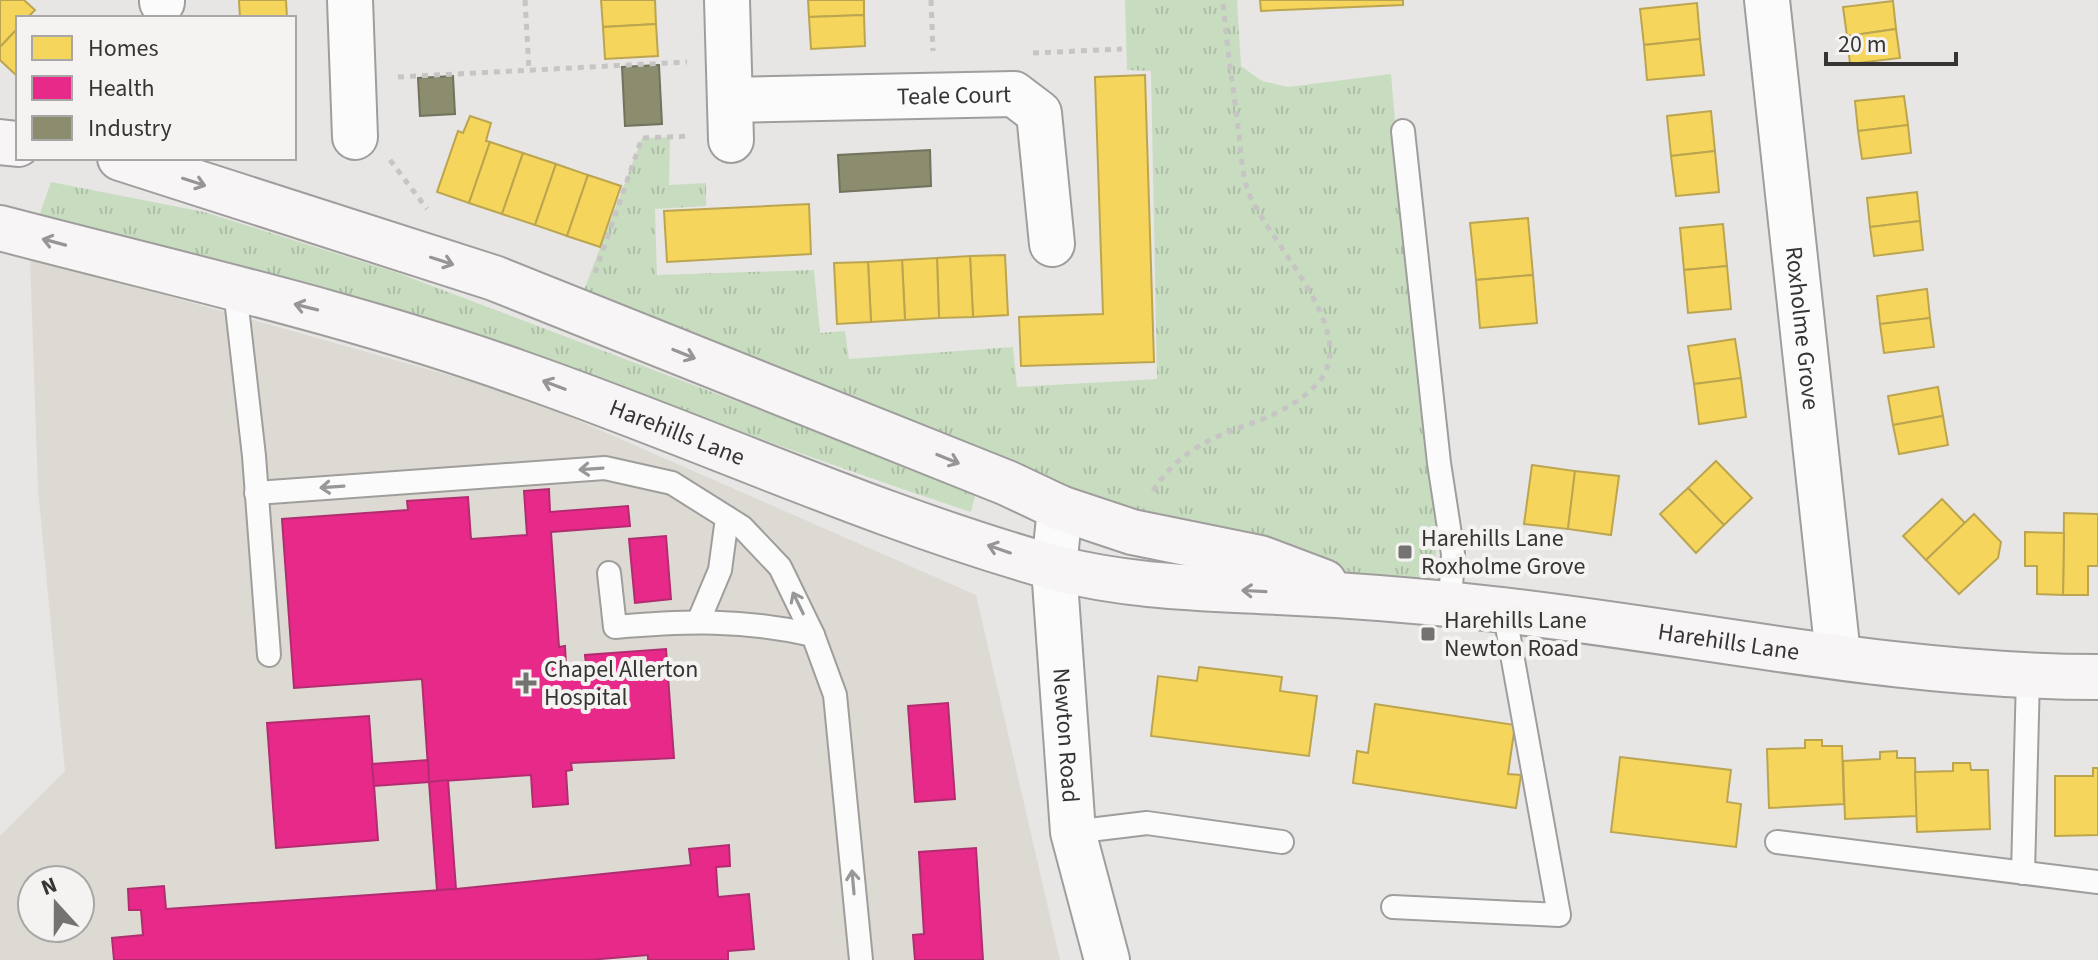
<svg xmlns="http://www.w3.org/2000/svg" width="2098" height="960" viewBox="0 0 2098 960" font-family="'Source Sans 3',sans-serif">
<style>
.built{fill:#ddd9d3;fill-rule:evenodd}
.grass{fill:url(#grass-tufts)}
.homes{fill:#f6d55c;stroke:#bca550;stroke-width:2}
.health{fill:#e7298a;stroke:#b22d70;stroke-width:2}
.industry{fill:#8c8c6e;stroke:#72725d;stroke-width:2}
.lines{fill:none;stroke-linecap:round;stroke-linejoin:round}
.lane-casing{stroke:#9f9e9c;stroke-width:26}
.street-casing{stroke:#9f9e9c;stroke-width:48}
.secondary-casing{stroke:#9f9e9c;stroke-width:48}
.path{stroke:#c6c5c4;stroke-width:5;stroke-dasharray:6 6;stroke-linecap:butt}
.lane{stroke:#fbfbfb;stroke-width:22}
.street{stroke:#fbfbfb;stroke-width:44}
.secondary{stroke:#f8f5f6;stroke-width:44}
.oneway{stroke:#979595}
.oneway2{stroke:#989898}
.poi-dot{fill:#747372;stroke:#f5f3f1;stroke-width:3}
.labels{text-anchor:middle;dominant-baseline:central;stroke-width:8;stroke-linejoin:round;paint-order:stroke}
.street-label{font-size:24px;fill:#363534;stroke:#f5f3f1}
.poi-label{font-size:24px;fill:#363534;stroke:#f5f3f1;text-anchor:start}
</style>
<defs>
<pattern id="grass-tufts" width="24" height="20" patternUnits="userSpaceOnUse" patternTransform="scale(2)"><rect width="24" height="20" fill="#c8ddc0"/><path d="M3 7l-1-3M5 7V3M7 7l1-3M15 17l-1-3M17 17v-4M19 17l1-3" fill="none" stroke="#acbea6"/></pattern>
</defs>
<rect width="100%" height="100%" fill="#e7e6e4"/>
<path class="built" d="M30,257L522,396L976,595L1060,960H0V836L65,771L38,489ZM32,880H80V928H32Z"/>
<g class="grass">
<path d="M1125,0H1237L1241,66L1262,81L1288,87L1391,74L1416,366L1432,470L1437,545L1431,602L1360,596L576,311L642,138L670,137L669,185L706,183V206L655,209L657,275L814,270L820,333L845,331L849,359L1013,347L1017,387L1157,379L1151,71L1127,70Z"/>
<path d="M51,182L204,212L395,272L976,492L971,512C793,454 619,384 441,326C308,283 174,249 39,216Z"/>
</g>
<g class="homes">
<path d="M0,0H24L35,10L27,18H18V28L0,47Z"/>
<path d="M239,0H286L287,18H240Z"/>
<path d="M601,0H655L656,24L603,27Z"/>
<path d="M808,0H864V15L809,17Z"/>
<path d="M1260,0H1403V5L1261,11Z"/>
<path d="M1893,1L1896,29L1847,36L1843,7Z"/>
<path d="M1697,3L1700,39L1644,45L1640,9Z"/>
<path d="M864,15L865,46L811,49L809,17Z"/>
<path d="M656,24L658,56L605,59L603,27Z"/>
<path d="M18,28V77L0,60V47Z"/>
<path d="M1896,29L1900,58L1850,64L1847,36Z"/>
<path d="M1700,39L1704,75L1647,80L1644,45Z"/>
<path d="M1145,75L1154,362L1021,366L1019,317L1103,314L1095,77Z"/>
<path d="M1904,96L1908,125L1858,131L1855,101Z"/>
<path d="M1711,111L1715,151L1671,156L1667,116Z"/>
<path d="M470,116L491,123L486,141L490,142L469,203L437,192L458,131L463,133Z"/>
<path d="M1908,125L1911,153L1862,159L1858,131Z"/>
<path d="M490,142L523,153L502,214L469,203Z"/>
<path d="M1715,151L1719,192L1676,196L1671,156Z"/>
<path d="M523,153L556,164L535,225L502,214Z"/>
<path d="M556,164L588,175L567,236L535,225Z"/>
<path d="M588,175L621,186L600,247L567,236Z"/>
<path d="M1917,192L1920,221L1870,227L1867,198Z"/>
<path d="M809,204L811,254L667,262L664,211Z"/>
<path d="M1528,218L1533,275L1476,280L1470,223Z"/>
<path d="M1920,221L1923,250L1874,256L1870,227Z"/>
<path d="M1723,224L1727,266L1684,270L1680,228Z"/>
<path d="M1005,255L1008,315L973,317L970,256Z"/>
<path d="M970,256L973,317L939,318L937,258Z"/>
<path d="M937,258L939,318L905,320L902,260Z"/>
<path d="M902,260L905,320L871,322L868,262Z"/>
<path d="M868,262L871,322L837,324L834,263Z"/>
<path d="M1727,266L1731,309L1688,313L1684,270Z"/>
<path d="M1533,275L1537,323L1480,328L1476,280Z"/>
<path d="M1927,289L1930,318L1880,324L1877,296Z"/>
<path d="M1930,318L1934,347L1884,353L1880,324Z"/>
<path d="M1735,339L1741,378L1694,384L1688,346Z"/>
<path d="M1741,378L1746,417L1699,424L1694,384Z"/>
<path d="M1938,387L1943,416L1893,425L1888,396Z"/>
<path d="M1943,416L1948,445L1899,454L1893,425Z"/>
<path d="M1716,461L1752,498L1724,525L1688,488Z"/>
<path d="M1532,465L1575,471L1568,529L1524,524Z"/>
<path d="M1575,471L1619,476L1611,535L1568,529Z"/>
<path d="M1688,488L1724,525L1696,553L1660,514Z"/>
<path d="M1942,499L1965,523L1926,560L1903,536Z"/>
<path d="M2064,513L2098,514V566H2088V595H2063Z"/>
<path d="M1974,514L2001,542L1998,558L1959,594L1926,560Z"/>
<path d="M2025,532L2064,533L2063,595L2037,594V566H2025Z"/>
<path d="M1199,667L1282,677L1280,691L1317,696L1309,756L1151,736L1158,676L1197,681Z"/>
<path d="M1375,704L1515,725L1508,774L1521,775L1516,808L1353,783L1357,751L1368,753Z"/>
<path d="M1805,740H1822V746H1842L1844,804L1769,808L1767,749L1805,748Z"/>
<path d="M1897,751V758H1915L1917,816L1845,819L1843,761L1880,759V752Z"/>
<path d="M1620,757L1731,770L1727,802L1741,804L1736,847L1611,832Z"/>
<path d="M1953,763H1970L1971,770H1988L1990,829L1917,832L1915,772L1953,771Z"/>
<path d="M2093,768H2098V835L2055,836V776H2093Z"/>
</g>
<g class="health">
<path d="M549,489L550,512L628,506L630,526L551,532L559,647L565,646L566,666L586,665L585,655L666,649L674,758L571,763L572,770L566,771L568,804L533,807L531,775L429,782L422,679L294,688L282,519L408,510L407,501L468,497L471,539L527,535L524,491Z"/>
<path d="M666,536L671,599L635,603L629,539Z"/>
<path d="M948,703L955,799L915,802L908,706Z"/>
<path d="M369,716L378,840L276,848L267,723Z"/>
<path d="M428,760L429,782L374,786L372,764Z"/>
<path d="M448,780L456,889L437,890L429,782Z"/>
<path d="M729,845L730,866L716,867L718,897L749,894L754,949L728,951V960H648V955L589,960H114L112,938L143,935L141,910H129L128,889L164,886L166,909L456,889L691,865L689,849Z"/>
<path d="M976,848L983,960H915L913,935L924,934L919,852Z"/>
</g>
<g class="industry">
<path d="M659,65L662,124L625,126L622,67Z"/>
<path d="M453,76L455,114L420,116L418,78Z"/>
<path d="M930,150L931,186L840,192L838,155Z"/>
</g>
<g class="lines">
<g class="lane-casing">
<g id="lane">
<path d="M1403,131L1439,463L1453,554L1450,604"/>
<path d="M235,290L254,456L269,655"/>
<path d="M256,493L605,468L672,483L742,527L780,567L813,635L835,695L861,960"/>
<path d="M609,573L615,627C687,621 743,619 813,635"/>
<path d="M699,620L720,570L727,518"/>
<path d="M1073,832L1147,823L1282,842"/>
<path d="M1777,842L2098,882"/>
<path d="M2023,873L2028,677"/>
<path d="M1393,907L1559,915L1504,610"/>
</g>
</g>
<g class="street-casing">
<g id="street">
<path d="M162,0V2"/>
<path d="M350,0L355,137"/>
<path d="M727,0L731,140"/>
<path id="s1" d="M1767,0L1838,655"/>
<path id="s2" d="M730,100L1014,94L1039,113L1052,244"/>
<path id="s3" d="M1060,508L1054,568L1073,832L1107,960"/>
</g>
</g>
<g class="secondary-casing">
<g id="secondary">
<path d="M0,142L18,144"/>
<path d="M120,158L494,278L1007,483L1060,508L1132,532L1260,558L1324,582"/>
<path id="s4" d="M0,228C175,274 352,313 522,374C700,436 871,516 1052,567C1126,587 1202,588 1278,592C1347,595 1415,600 1484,608C1688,630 1892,677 2098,677"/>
</g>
</g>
<g class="path">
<path d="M525,0L529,70"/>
<path d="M931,0L933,51"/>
<path d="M1033,53L1122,49"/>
<path d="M398,77L687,62"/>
<path d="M390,160L427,209"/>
<path d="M595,273L642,138L689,136"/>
<path d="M1153,491C1198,419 1269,436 1318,383C1364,331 1263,238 1247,188C1241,169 1241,147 1238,127C1233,85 1226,43 1223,0"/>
</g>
<use href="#lane" class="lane"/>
<use href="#street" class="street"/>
<use href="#secondary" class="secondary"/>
</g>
<defs><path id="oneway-shaft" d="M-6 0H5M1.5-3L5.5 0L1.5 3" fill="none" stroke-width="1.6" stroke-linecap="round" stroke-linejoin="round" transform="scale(2)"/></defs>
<g class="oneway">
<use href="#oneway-shaft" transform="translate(194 182) rotate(18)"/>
<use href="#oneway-shaft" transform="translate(54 242) rotate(-165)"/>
<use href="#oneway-shaft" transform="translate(442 261) rotate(18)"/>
<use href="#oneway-shaft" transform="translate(306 307) rotate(-166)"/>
<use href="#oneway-shaft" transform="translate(684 354) rotate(22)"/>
<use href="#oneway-shaft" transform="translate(554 385) rotate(-159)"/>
<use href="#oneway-shaft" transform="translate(948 459) rotate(22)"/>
<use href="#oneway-shaft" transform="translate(999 549) rotate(-161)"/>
<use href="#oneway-shaft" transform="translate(1254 591) rotate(-177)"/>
</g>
<g class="oneway2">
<use href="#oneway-shaft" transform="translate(591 469) rotate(176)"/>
<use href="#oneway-shaft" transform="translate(332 487) rotate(176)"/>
<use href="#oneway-shaft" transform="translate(798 603) rotate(-116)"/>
<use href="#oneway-shaft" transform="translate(853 882) rotate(-95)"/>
</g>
<g class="poi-dot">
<rect x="1397" y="544" width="16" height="16" rx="4"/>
<rect x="1420" y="626" width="16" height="16" rx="4"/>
<path d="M522 671h8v8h8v8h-8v8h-8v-8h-8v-8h8z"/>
</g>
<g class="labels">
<g class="street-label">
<text stroke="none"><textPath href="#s2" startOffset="224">Teale Court</textPath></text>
<text stroke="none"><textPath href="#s1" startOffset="330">Roxholme Grove</textPath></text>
<text stroke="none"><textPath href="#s4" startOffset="708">Harehills Lane</textPath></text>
<text stroke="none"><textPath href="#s4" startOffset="1788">Harehills Lane</textPath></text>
<text stroke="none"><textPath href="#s3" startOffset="228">Newton Road</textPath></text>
</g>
<g class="poi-label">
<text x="1421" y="538">Harehills Lane<tspan x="1421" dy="28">Roxholme Grove</tspan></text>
<text x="1444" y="620">Harehills Lane<tspan x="1444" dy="28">Newton Road</tspan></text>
<text x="544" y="669">Chapel Allerton<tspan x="544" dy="28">Hospital</tspan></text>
</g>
</g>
<rect x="16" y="16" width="280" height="144" fill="#f5f3f1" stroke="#a9a7a5" stroke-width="2"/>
<rect x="32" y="36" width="40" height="24" fill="#f6d55c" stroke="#a9a7a5" stroke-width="2"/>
<text x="88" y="56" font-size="24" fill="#363534">Homes</text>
<rect x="32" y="76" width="40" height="24" fill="#e7298a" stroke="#a9a7a5" stroke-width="2"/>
<text x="88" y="96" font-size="24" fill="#363534">Health</text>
<rect x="32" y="116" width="40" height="24" fill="#8c8c6e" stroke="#a9a7a5" stroke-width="2"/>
<text x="88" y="136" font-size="24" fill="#363534">Industry</text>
<g transform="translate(56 904) rotate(339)"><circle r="38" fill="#f5f3f1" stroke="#a9a7a5" stroke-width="2"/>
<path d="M0-6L14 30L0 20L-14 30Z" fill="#747372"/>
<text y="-12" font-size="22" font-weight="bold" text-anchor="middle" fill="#363534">N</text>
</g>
<path d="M1826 52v12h130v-12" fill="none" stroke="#363534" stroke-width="4"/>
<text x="1838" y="52" font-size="24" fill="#363534" stroke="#f5f3f1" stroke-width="6" paint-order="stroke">20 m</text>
</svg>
